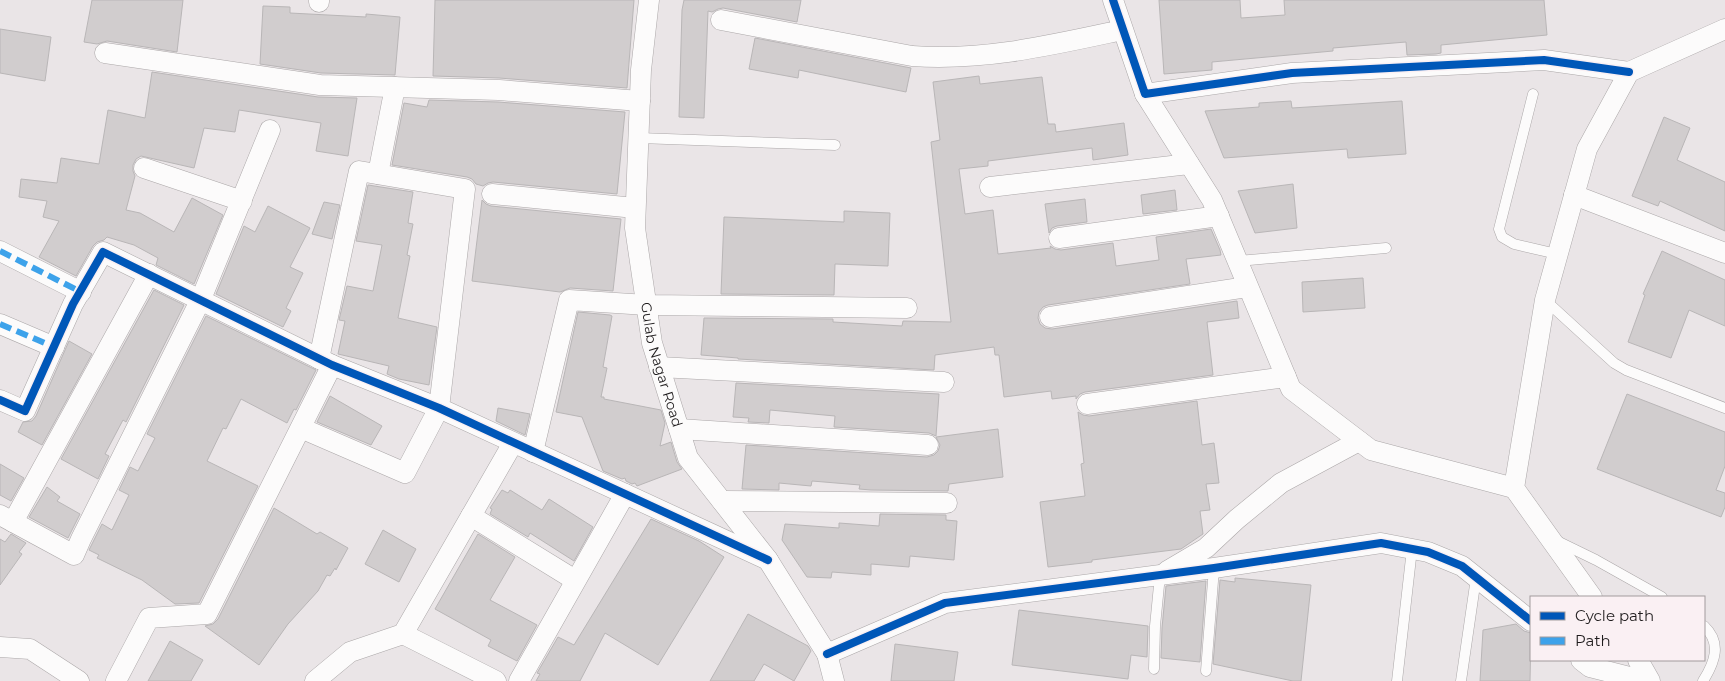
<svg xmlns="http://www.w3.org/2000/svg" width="1725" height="681" viewBox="0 0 1725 681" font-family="Montserrat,sans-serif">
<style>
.building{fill:#d1cdce;stroke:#b9b6b7}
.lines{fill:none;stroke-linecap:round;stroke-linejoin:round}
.lane-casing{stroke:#aba7a8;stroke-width:11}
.street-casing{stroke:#aba7a8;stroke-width:21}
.lane{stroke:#fcfbfb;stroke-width:10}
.street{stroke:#fcfbfb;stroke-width:20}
.quiet{stroke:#3da2ea;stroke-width:6;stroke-dasharray:12 6;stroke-linecap:butt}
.cycleway-casing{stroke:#faf0f3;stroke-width:11}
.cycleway{stroke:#0057b8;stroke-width:8}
.labels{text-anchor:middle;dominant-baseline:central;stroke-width:4.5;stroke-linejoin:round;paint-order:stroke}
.street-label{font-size:14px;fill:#1f1c1d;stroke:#faf0f3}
</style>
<rect width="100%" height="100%" fill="#eae5e7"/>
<g class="building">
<path d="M92,0H183L177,52L107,41L97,44L84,42Z"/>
<path d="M435,0H634L627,88L499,78L433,76Z"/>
<path d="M684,0H801L797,22L723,8L718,9L712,12L708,11L704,118L679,117L682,10Z"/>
<path d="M1159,0H1240L1241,18L1285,15L1284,0H1544L1547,35L1441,45V53L1436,54L1407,55L1406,42L1333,48V51L1212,62V70L1164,74Z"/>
<path d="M263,6L290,7V13L366,17V14L400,17L395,75L321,73L260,64Z"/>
<path d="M0,29L51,37L45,81L0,73Z"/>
<path d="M755,38L911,68L906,92L799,70L798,78L749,69Z"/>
<path d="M152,72L318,97L357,98L348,156L316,151L321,123L239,110L235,132L204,128L194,168L141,156L136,159L133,165V171L135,176L126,210L140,213L174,232L192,198L223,215L194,284L156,265L158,258L134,245L107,237L104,240L97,242L93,246L76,276L39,257L59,221L43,217L47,201L19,197L21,179L57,183L61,158L99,164L108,110L145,118Z"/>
<path d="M979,76L980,84L1042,77L1048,124H1055L1056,132L1124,123L1128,155L1093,160L1092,148L988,161V166L959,169L965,214L993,210L998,254L1051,248L1050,246L1055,249L1061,250L1113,243L1116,266L1159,260L1156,237L1211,229L1220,250L1221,255L1186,259L1190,284L1048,305L1043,307L1039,312L1038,318L1040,324L1045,328L1052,329L1237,301L1239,318L1207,322L1213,375L1085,392L1080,394L1076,399V396L1052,399L1051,391L1004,397L999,355H995L994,347L935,355L934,370L738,359V358L701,355L704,318L833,319V322L902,326L903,321L951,322L931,142L940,140L933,82Z"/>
<path d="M429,100L498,102L625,112L617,194L493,182L488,183L483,186L476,184L472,179L467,177L392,165L404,103L427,107Z"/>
<path d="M1291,101L1292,108L1402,101L1406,154L1348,158L1347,149L1224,158L1205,111L1259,107V103Z"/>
<path d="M1664,117L1690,128L1677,160L1725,182V231L1660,201L1658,206L1632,196Z"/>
<path d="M1293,184L1297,228L1255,233L1238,191Z"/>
<path d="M368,185L413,192L408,223L413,224L407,255L410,256L398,318L437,327L429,385L399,379L387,374L389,366L338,354L345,321L339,320L347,286L373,291L382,245L356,241Z"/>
<path d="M1175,190L1177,210L1143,214L1141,195Z"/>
<path d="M1085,199L1087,222L1057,226L1052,228L1049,233L1045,204Z"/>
<path d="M482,200L486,204L491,206L621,219L613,291L570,288L560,292L472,281Z"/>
<path d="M324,202L340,205L332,239L312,234Z"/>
<path d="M268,206L310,228L290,267L303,273L286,308L291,311L283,327L216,294L244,226L255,232Z"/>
<path d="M844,211L890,213L888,266L835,264L834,295L721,294L724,217L844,222Z"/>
<path d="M1662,251L1725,280V326L1689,310L1671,358L1628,342L1645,295L1643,294Z"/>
<path d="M1363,278L1365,308L1303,312L1302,282Z"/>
<path d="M154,290L184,305L126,422L123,420L105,454L109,456L98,479L61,459Z"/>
<path d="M578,312L610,315L612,316L603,367L607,368L601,397H604V399L661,410L665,423L660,446L671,442L677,462L682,469L637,486L635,483L632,484L626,481L625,478L622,479L603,471L582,417L556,412Z"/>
<path d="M206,316L316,370L296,410L294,409L287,423L241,399L226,429L223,428L207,461L258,486L199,603L175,604L142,580L97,558L99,555L89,550L102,524L112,530L129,495L119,490L130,467L138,471L155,438L147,434Z"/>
<path d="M69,341L92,354L42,445L18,432L23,422L32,421L36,416Z"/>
<path d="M736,383L939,394L936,436L929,433L834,427L835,416L770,410L769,423L748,422L749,418L733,417Z"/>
<path d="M1627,394L1725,432V466L1716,490L1725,493V507L1721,517L1597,469Z"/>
<path d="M330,396L382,426L371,445L317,422Z"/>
<path d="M1197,401L1202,445L1214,443L1219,483L1206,484L1210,510L1200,511L1203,534L1181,549L1092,560V562L1048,567L1040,502L1085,496L1081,464L1084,463L1078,412L1083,415L1089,416Z"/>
<path d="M498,408L530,414L525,435L496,421Z"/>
<path d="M998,429L1003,477L949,484L948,491L871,490L859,489L860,485L812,481L811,486L779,483V490L742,489L746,445L927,457L934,455L938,451L940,445L936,437Z"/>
<path d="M0,464L24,478L11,501L0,495Z"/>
<path d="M47,487L60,497L57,501L80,514L68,538L29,517Z"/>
<path d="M502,490L508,493L510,490L542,510L549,499L593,527L574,561L530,533L528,537L490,514L492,509L490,508Z"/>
<path d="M274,508L317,534L320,532L348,548L336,570L335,568L330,576L327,575L318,591L288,624L259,665L205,626L213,624L218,619Z"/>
<path d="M880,514L946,515V520L957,521L954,560L910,556L909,567L871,564V575L832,572L831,578L807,577L782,540L785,524L839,528V523L879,526Z"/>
<path d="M651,519L699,541L724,557L658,665L605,633L580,681H536L540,674L537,673L558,637L574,645Z"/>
<path d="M383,530L416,549L399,582L365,564Z"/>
<path d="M11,534L26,543L19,552L22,554L0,585V539L5,542Z"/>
<path d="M478,534L515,557L490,600L537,625L517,661L488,646L491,640L435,609Z"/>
<path d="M1235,578L1311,585L1301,681H1293L1213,664L1220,580L1235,582Z"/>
<path d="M1206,581L1200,662L1161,658L1162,628L1166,586Z"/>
<path d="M1019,610L1148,626L1147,657L1131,655L1128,679L1012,665Z"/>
<path d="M748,614L808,646L811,651L794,681L764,664L754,681H710Z"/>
<path d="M1516,624L1524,631L1531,633L1530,681H1480L1483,630Z"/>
<path d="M170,641L203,660L191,681H148Z"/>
<path d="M895,644L958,652L954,681H891Z"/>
</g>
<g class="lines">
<g class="lane-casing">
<g id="lane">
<path d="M1533,94L1499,229L1502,237L1514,244L1557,254"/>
<path d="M639,138L835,145"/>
<path d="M1238,261L1386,248"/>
<path d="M1545,300L1614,363L1626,370L1725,408"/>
<path d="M1557,541L1596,560L1662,597"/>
<path d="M1154,669L1155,626L1160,575"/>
<path d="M1206,671L1214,568"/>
<path d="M1397,681L1412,549"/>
<path d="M1461,681L1476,578"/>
<path d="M1703,681C1715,662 1722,643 1704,626"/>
</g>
</g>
<g class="street-casing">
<g id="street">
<path id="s1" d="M649,0L641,70L635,228L652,343L688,458L768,560L827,654L834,681"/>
<path d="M1113,0L1145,94L1292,73L1544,60L1629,72"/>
<path d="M319,2V0"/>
<path d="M721,20L912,56C985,61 1052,45 1122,30"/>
<path d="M105,53L320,85L499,90L640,101"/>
<path d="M1145,94L1212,200L1291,389L1371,450L1514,488"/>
<path d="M144,168L242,201"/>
<path d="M378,174L395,87"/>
<path d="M990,187L1189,164"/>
<path d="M492,194L635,208"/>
<path d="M1574,195L1725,253"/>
<path d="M1059,238L1219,216"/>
<path d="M0,251L81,292"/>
<path d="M1050,317L1247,287"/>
<path d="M0,324L54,347"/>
<path d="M659,367L944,382"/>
<path d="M0,400L25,411L73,304L103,252L332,365L439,408L768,560"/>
<path d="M1087,404L1286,377"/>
<path d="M301,428L405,473L439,408L465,189L359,171L319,359"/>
<path d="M679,429L928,445"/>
<path d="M533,452L569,300L647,305L907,308"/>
<path d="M722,501L947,503"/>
<path d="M0,515L74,555L81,539L201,299L270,130"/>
<path d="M471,516L575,580"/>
<path d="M13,522L149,274"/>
<path d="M1167,571L1206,548L1237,519L1281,483L1359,441"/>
<path d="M1592,597L1514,488L1545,300L1587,149L1629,72L1725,29"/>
<path d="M403,634L496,681"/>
<path d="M0,647L30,649L79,681"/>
<path d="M827,654L945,603L1214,568L1381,543L1428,552L1462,566L1531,621"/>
<path d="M1581,660L1590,667L1645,681"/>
<path d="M1638,660L1650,681"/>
<path d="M116,681L149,618L207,614L332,365"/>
<path d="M315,681L350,652L403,634L513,443"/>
<path d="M519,681L625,494"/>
</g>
</g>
<use href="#lane" class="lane"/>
<use href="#street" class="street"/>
<g class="quiet">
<path d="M0,251L81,292"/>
<path d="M0,324L54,347"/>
</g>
<g class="cycleway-casing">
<g id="cycleway">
<path d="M1113,0L1145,94L1292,73L1544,60L1629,72"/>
<path d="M0,400L25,411L73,304L103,252L332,365L439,408L768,560"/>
<path d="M827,654L945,603L1214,568L1381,543L1428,552L1462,566L1531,621"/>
</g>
</g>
<use href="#cycleway" class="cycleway"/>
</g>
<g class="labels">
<g class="street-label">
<text stroke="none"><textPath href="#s1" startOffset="368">Gulab Nagar Road</textPath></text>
</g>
</g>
<rect x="1530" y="596" width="175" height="65" fill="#faf0f3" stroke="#a29b9d"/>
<rect x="1540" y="612" width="25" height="8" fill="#0057b8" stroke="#a29b9d"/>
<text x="1575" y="621" font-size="15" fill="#1f1c1d">Cycle path</text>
<rect x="1540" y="637" width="25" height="8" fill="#3da2ea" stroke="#a29b9d"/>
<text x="1575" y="646" font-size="15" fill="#1f1c1d">Path</text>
</svg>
